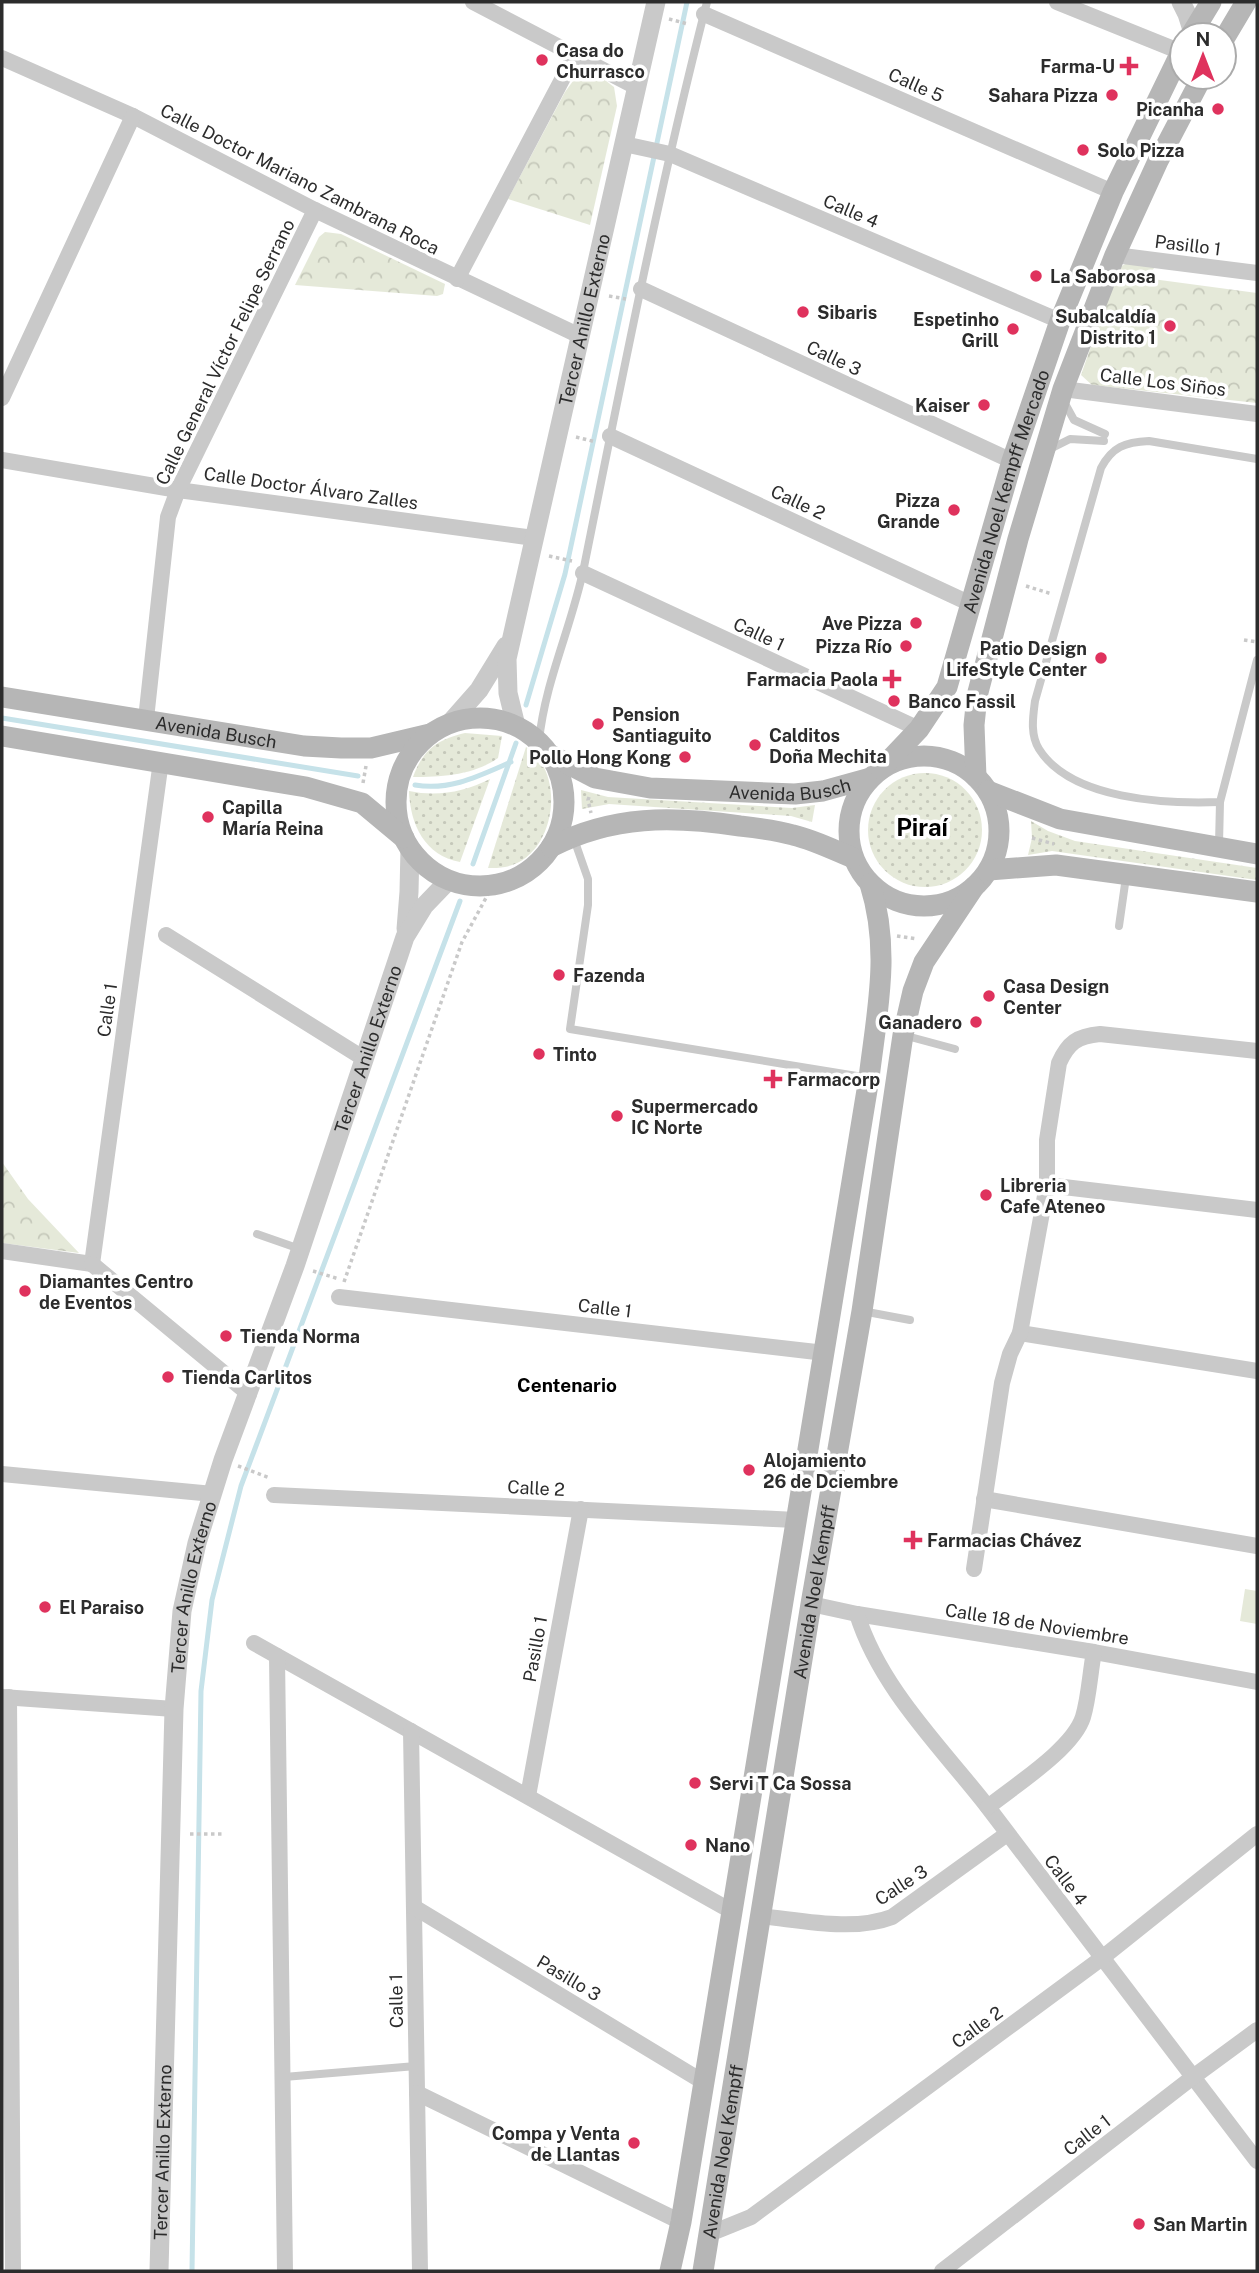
<svg xmlns="http://www.w3.org/2000/svg" width="1259" height="2273" viewBox="0 0 1259 2273" font-family="'Public Sans',sans-serif">
<style>
.grass{fill:url(#grass-dots)}
.forest{fill:url(#forest-crowns)}
.pitch{fill:#e5e9d9}
.lines{fill:none;stroke-linecap:round;stroke-linejoin:round}
.stream{stroke:#c6e2e9;stroke-width:5}
.path{stroke:#c9c9c9;stroke-width:3.5;stroke-dasharray:3.5 3.5;stroke-linecap:butt}
.service{stroke:#c9c9c9;stroke-width:8}
.minor{stroke:#c9c9c9;stroke-width:16}
.tertiary{stroke:#c9c9c9;stroke-width:19}
.secondary{stroke:#b6b6b6;stroke-width:21}
.poi-dot{fill:#df325d;stroke:#fff;stroke-width:2.5}
.labels{text-anchor:middle;dominant-baseline:central;stroke-width:7;stroke-linejoin:round;paint-order:stroke}
.poi-label{font-size:18px;font-weight:bold;fill:#2c2c2c;stroke:#fff;text-anchor:start}
.street-label{font-size:18px;fill:#2c2c2c;stroke:#fff}
.neighbourhood-label{font-size:19px;font-weight:bold;fill:#000;stroke:#fff}
.district-label{font-size:24px;font-weight:bold;fill:#000;stroke:#fff}
</style>
<defs>
<pattern id="grass-dots" width="8" height="8" patternUnits="userSpaceOnUse" patternTransform="scale(1.75)"><rect width="8" height="8" fill="#e5e9d9"/><path d="M2 2h.1M6 6h.1" fill="none" stroke="#c5c8ba" stroke-width="1.8" stroke-linecap="round"/></pattern>
<pattern id="forest-crowns" width="20" height="18" patternUnits="userSpaceOnUse" patternTransform="scale(1.75)"><rect width="20" height="18" fill="#e5e9d9"/><path d="M2 6a3 3 0 1 1 6 0M12 15a3 3 0 1 1 6 0" fill="none" stroke="#c5c8ba"/></pattern>
</defs>
<rect width="100%" height="100%" fill="#fff"/>
<g class="grass">
<path d="M465,733L502,736L498,758C474,775 442,777 413,777C423,750 436,740 465,733Z"/>
<path d="M526,747C568,774 555,858 505,867C500,868 494,868 488,868Z"/>
<circle cx="925" cy="830" r="57"/>
<path d="M490,779L460,862C425,856 410,824 409,791C437,797 464,792 490,779Z"/>
<path d="M581,790L608,797L792,808L815,805L812,822L791,816L609,804L582,809Z"/>
<path d="M1031,821L1048,831L1075,841L1257,868V880L1052,851L1028,855L1032,838Z"/>
</g>
<g class="forest">
<path d="M585,71H593L614,87L617,106L590,225L508,199L565,92L573,81Z"/>
<path d="M325,232L341,234L445,284L443,294L437,296L295,285L319,237Z"/>
<path d="M1131,261L1157,265L1145,278L1257,293V403L1092,385L1081,375L1118,268Z"/>
<path d="M2,1162L28,1199L79,1253L2,1243Z"/>
</g>
<path class="pitch" d="M1245,1589L1257,1591V1624L1240,1621Z"/>
<g class="lines">
<g class="stream">
<path d="M526,705L565,574L687,2"/>
<path d="M2,718L358,776"/>
<path d="M415,785C450,791 479,776 511,762"/>
<path d="M473,864L516,743"/>
<path d="M192,2271L201,1691L212,1600L241,1486L460,901"/>
</g>
<g class="path">
<path d="M669,19L688,24"/>
<path d="M609,296L626,299"/>
<path d="M576,437L596,442"/>
<path d="M549,556L572,561"/>
<path d="M1026,586L1052,594"/>
<path d="M1244,640L1257,642"/>
<path d="M363,783L366,766"/>
<path d="M589,797L588,800L591,813"/>
<path d="M1032,838L1054,844"/>
<path d="M897,936L917,939"/>
<path d="M313,1271L339,1279"/>
<path d="M344,1282L462,942L493,885"/>
<path d="M238,1466L270,1478"/>
<path d="M190,1834H224"/>
</g>
<g class="service">
<path d="M1063,400L1074,420L1105,434"/>
<path d="M1050,449L1070,439L1104,441"/>
<path d="M1257,459L1149,441C1125,442 1112,447 1101,468L1035,701C1033,717 1030,734 1039,749C1071,800 1166,804 1220,802L1257,660"/>
<path d="M539,741C545,681 572,626 584,567C622,378 659,189 707,2"/>
<path d="M574,839L588,879V905L570,1029L869,1078"/>
<path d="M1219,844L1220,802"/>
<path d="M1119,926L1126,877"/>
<path d="M903,1035L955,1049"/>
<path d="M257,1234L300,1249"/>
<path d="M862,1311L910,1320"/>
<path d="M284,2077L416,2066"/>
</g>
<g class="minor">
<path d="M473,2L636,87"/>
<path d="M1057,2L1181,52"/>
<path d="M704,14L1113,192"/>
<path d="M2,58L133,116L315,210L580,336"/>
<path d="M624,144L670,154L1060,321"/>
<path d="M1115,255L1257,273"/>
<path d="M457,279L575,55"/>
<path d="M641,289L1012,461"/>
<path d="M1063,389L1257,414"/>
<path d="M2,398L133,116"/>
<path d="M610,436L971,604"/>
<path d="M2,460L178,490L534,538"/>
<path d="M583,573L919,729"/>
<path d="M146,719L168,517L178,490L315,210"/>
<path d="M166,935L363,1058"/>
<path d="M1047,1185L1257,1210"/>
<path d="M2,1251L92,1264"/>
<path d="M92,1264L161,761"/>
<path d="M92,1264L249,1394"/>
<path d="M339,1297L825,1353"/>
<path d="M1020,1333L1257,1371"/>
<path d="M2,1474L213,1494"/>
<path d="M274,1495L796,1520"/>
<path d="M984,1499L1257,1546"/>
<path d="M974,1569L1002,1383L1010,1354L1020,1333L1047,1185V1140L1059,1063C1068,1043 1077,1036 1100,1034L1257,1051"/>
<path d="M811,1604L857,1614L1094,1652L1257,1682"/>
<path d="M857,1614C880,1688 941,1747 987,1806C1078,1924 1167,2043 1257,2161"/>
<path d="M254,1643L733,1912"/>
<path d="M277,1656L285,2271"/>
<path d="M2,1697L174,1709"/>
<path d="M9,1697L13,2271"/>
<path d="M411,1731L420,2271"/>
<path d="M528,1796L581,1509"/>
<path d="M988,1807C1014,1786 1073,1749 1083,1717C1089,1697 1090,1673 1094,1652"/>
<path d="M414,1907L705,2083"/>
<path d="M759,1916C801,1920 853,1932 892,1917L1007,1834"/>
<path d="M417,2093L681,2222"/>
<path d="M709,2234L751,2217L1102,1958L1257,1834"/>
<path d="M942,2271L1193,2077L1257,2030"/>
</g>
<g class="tertiary">
<path d="M1181,2L1187,14L1193,33"/>
<path d="M449,724L479,690L506,646"/>
<path id="s1" d="M516,726L508,693L507,659L656,2"/>
<path d="M406,929L409,892L410,848"/>
<path id="s2" d="M159,2271L174,1709L182,1611L197,1543L223,1460L295,1266L405,937L424,906L449,880"/>
</g>
<g class="secondary">
<path d="M1191,35L1211,2"/>
<path d="M1224,39L1246,2"/>
<path id="s3" d="M2,697L304,746L341,748H371L430,734"/>
<circle cx="480" cy="802" r="84"/>
<path d="M2,736L306,787L362,803L404,838"/>
<path id="s4" d="M549,754L595,778L650,788L795,794L823,791L870,778"/>
<circle cx="924" cy="831" r="75"/>
<path id="s5" d="M881,769L919,729L947,687L1012,461L1060,321L1113,192L1182,50"/>
<path d="M976,777L974,725L977,696L1018,539L1063,389L1115,255L1158,161L1202,77"/>
<path d="M988,791L1060,819L1257,854"/>
<path d="M551,847C613,815 673,816 740,826C758,828 776,830 793,835C814,840 834,850 853,858"/>
<path d="M989,870L1056,865L1257,892"/>
<path d="M670,2271L681,2222L869,1078C877,1011 891,950 870,884"/>
<path id="s6" d="M703,2271L811,1604L862,1311L903,1035L913,991L924,962L974,887"/>
</g>
</g>
<g class="poi-dot">
<circle cx="542" cy="60" r="7"/>
<path d="M1125.5 55.5h7v7h7v7h-7v7h-7v-7h-7v-7h7z"/>
<circle cx="1112" cy="95" r="7"/>
<circle cx="1218" cy="109" r="7"/>
<circle cx="1083" cy="150" r="7"/>
<circle cx="1036" cy="276" r="7"/>
<circle cx="803" cy="312" r="7"/>
<circle cx="1170" cy="326" r="7"/>
<circle cx="1013" cy="329" r="7"/>
<circle cx="984" cy="405" r="7"/>
<circle cx="954" cy="510" r="7"/>
<circle cx="916" cy="623" r="7"/>
<circle cx="906" cy="646" r="7"/>
<circle cx="1101" cy="658" r="7"/>
<path d="M888.5 668.5h7v7h7v7h-7v7h-7v-7h-7v-7h7z"/>
<circle cx="894" cy="701" r="7"/>
<circle cx="598" cy="724" r="7"/>
<circle cx="755" cy="745" r="7"/>
<circle cx="685" cy="757" r="7"/>
<circle cx="208" cy="817" r="7"/>
<circle cx="559" cy="975" r="7"/>
<circle cx="989" cy="996" r="7"/>
<circle cx="976" cy="1022" r="7"/>
<circle cx="539" cy="1054" r="7"/>
<path d="M769.5 1068.5h7v7h7v7h-7v7h-7v-7h-7v-7h7z"/>
<circle cx="617" cy="1116" r="7"/>
<circle cx="986" cy="1195" r="7"/>
<circle cx="25" cy="1291" r="7"/>
<circle cx="226" cy="1336" r="7"/>
<circle cx="168" cy="1377" r="7"/>
<circle cx="749" cy="1470" r="7"/>
<path d="M909.5 1529.5h7v7h7v7h-7v7h-7v-7h-7v-7h7z"/>
<circle cx="45" cy="1607" r="7"/>
<circle cx="695" cy="1783" r="7"/>
<circle cx="691" cy="1845" r="7"/>
<circle cx="634" cy="2143" r="7"/>
<circle cx="1139" cy="2224" r="7"/>
</g>
<g class="labels">
<g class="poi-label">
<text x="556" y="50">Casa do<tspan x="556" dy="21">Churrasco</tspan></text>
<text x="1115" y="66" text-anchor="end">Farma-U</text>
<text x="1098" y="95" text-anchor="end">Sahara Pizza</text>
<text x="1204" y="109" text-anchor="end">Picanha</text>
<text x="1097" y="150">Solo Pizza</text>
<text x="1050" y="276">La Saborosa</text>
<text x="817" y="312">Sibaris</text>
<text x="1156" y="316" text-anchor="end">Subalcaldía<tspan x="1156" dy="21">Distrito 1</tspan></text>
<text x="999" y="319" text-anchor="end">Espetinho<tspan x="999" dy="21">Grill</tspan></text>
<text x="970" y="405" text-anchor="end">Kaiser</text>
<text x="940" y="500" text-anchor="end">Pizza<tspan x="940" dy="21">Grande</tspan></text>
<text x="902" y="623" text-anchor="end">Ave Pizza</text>
<text x="892" y="646" text-anchor="end">Pizza Río</text>
<text x="1087" y="648" text-anchor="end">Patio Design<tspan x="1087" dy="21">LifeStyle Center</tspan></text>
<text x="878" y="679" text-anchor="end">Farmacia Paola</text>
<text x="908" y="701">Banco Fassil</text>
<text x="612" y="714">Pension<tspan x="612" dy="21">Santiaguito</tspan></text>
<text x="769" y="735">Calditos<tspan x="769" dy="21">Doña Mechita</tspan></text>
<text x="671" y="757" text-anchor="end">Pollo Hong Kong</text>
<text x="222" y="807">Capilla<tspan x="222" dy="21">María Reina</tspan></text>
<text x="573" y="975">Fazenda</text>
<text x="1003" y="986">Casa Design<tspan x="1003" dy="21">Center</tspan></text>
<text x="962" y="1022" text-anchor="end">Ganadero</text>
<text x="553" y="1054">Tinto</text>
<text x="787" y="1079">Farmacorp</text>
<text x="631" y="1106">Supermercado<tspan x="631" dy="21">IC Norte</tspan></text>
<text x="1000" y="1185">Libreria<tspan x="1000" dy="21">Cafe Ateneo</tspan></text>
<text x="39" y="1281">Diamantes Centro<tspan x="39" dy="21">de Eventos</tspan></text>
<text x="240" y="1336">Tienda Norma</text>
<text x="182" y="1377">Tienda Carlitos</text>
<text x="763" y="1460">Alojamiento<tspan x="763" dy="21">26 de Dciembre</tspan></text>
<text x="927" y="1540">Farmacias Chávez</text>
<text x="59" y="1607">El Paraiso</text>
<text x="709" y="1783">Servi T Ca Sossa</text>
<text x="705" y="1845">Nano</text>
<text x="620" y="2133" text-anchor="end">Compa y Venta<tspan x="620" dy="21">de Llantas</tspan></text>
<text x="1153" y="2224">San Martin</text>
</g>
<g class="street-label">
<text transform="translate(916 85) rotate(24)">Calle 5</text>
<text transform="translate(300 179) rotate(27)">Calle Doctor Mariano Zambrana Roca</text>
<text transform="translate(851 211) rotate(23)">Calle 4</text>
<text transform="translate(1188 245) rotate(7)">Pasillo 1</text>
<text stroke="none"><textPath href="#s1" startOffset="416">Tercer Anillo Externo</textPath></text>
<text transform="translate(225 352) rotate(-64)">Calle General Víctor Felipe Serrano</text>
<text transform="translate(834 358) rotate(25)">Calle 3</text>
<text transform="translate(1163 382) rotate(7)">Calle Los Siños</text>
<text transform="translate(311 488) rotate(8)">Calle Doctor Álvaro Zalles</text>
<text stroke="none"><textPath href="#s5" startOffset="310">Avenida Noel Kempff Mercado</textPath></text>
<text transform="translate(798 502) rotate(25)">Calle 2</text>
<text transform="translate(759 634) rotate(25)">Calle 1</text>
<text stroke="none"><textPath href="#s3" startOffset="217">Avenida Busch</textPath></text>
<text stroke="none"><textPath href="#s4" startOffset="248">Avenida Busch</textPath></text>
<text transform="translate(107 1010) rotate(-82)">Calle 1</text>
<text stroke="none"><textPath href="#s2" startOffset="1253">Tercer Anillo Externo</textPath></text>
<text transform="translate(605 1308) rotate(7)">Calle 1</text>
<text transform="translate(536 1488) rotate(3)">Calle 2</text>
<text stroke="none"><textPath href="#s2" startOffset="686">Tercer Anillo Externo</textPath></text>
<text stroke="none"><textPath href="#s6" startOffset="688">Avenida Noel Kempff</textPath></text>
<text transform="translate(1037 1624) rotate(9)">Calle 18 de Noviembre</text>
<text transform="translate(535 1649) rotate(-80)">Pasillo 1</text>
<text transform="translate(1066 1880) rotate(53)">Calle 4</text>
<text transform="translate(901 1885) rotate(-33)">Calle 3</text>
<text transform="translate(569 1978) rotate(31)">Pasillo 3</text>
<text transform="translate(396 2001) rotate(-91)">Calle 1</text>
<text transform="translate(977 2027) rotate(-36)">Calle 2</text>
<text transform="translate(1087 2135) rotate(-38)">Calle 1</text>
<text stroke="none"><textPath href="#s6" startOffset="121">Avenida Noel Kempff</textPath></text>
<text stroke="none"><textPath href="#s2" startOffset="119">Tercer Anillo Externo</textPath></text>
</g>
<g class="neighbourhood-label">
<text x="567" y="1385">Centenario</text>
</g>
<g class="district-label">
<text x="922" y="827">Piraí</text>
</g>
</g>
<rect width="1259" height="2273" fill="none" stroke="#2c2c2c" stroke-width="7"/>
<g transform="translate(1203 56)"><circle r="33" fill="#ffffff" stroke="#ababab" stroke-width="2"/>
<path d="M0-5L12 26L0 18L-12 26Z" fill="#df325d"/>
<text y="-10" font-size="19" font-weight="bold" text-anchor="middle" fill="#2c2c2c">N</text>
</g>
</svg>
